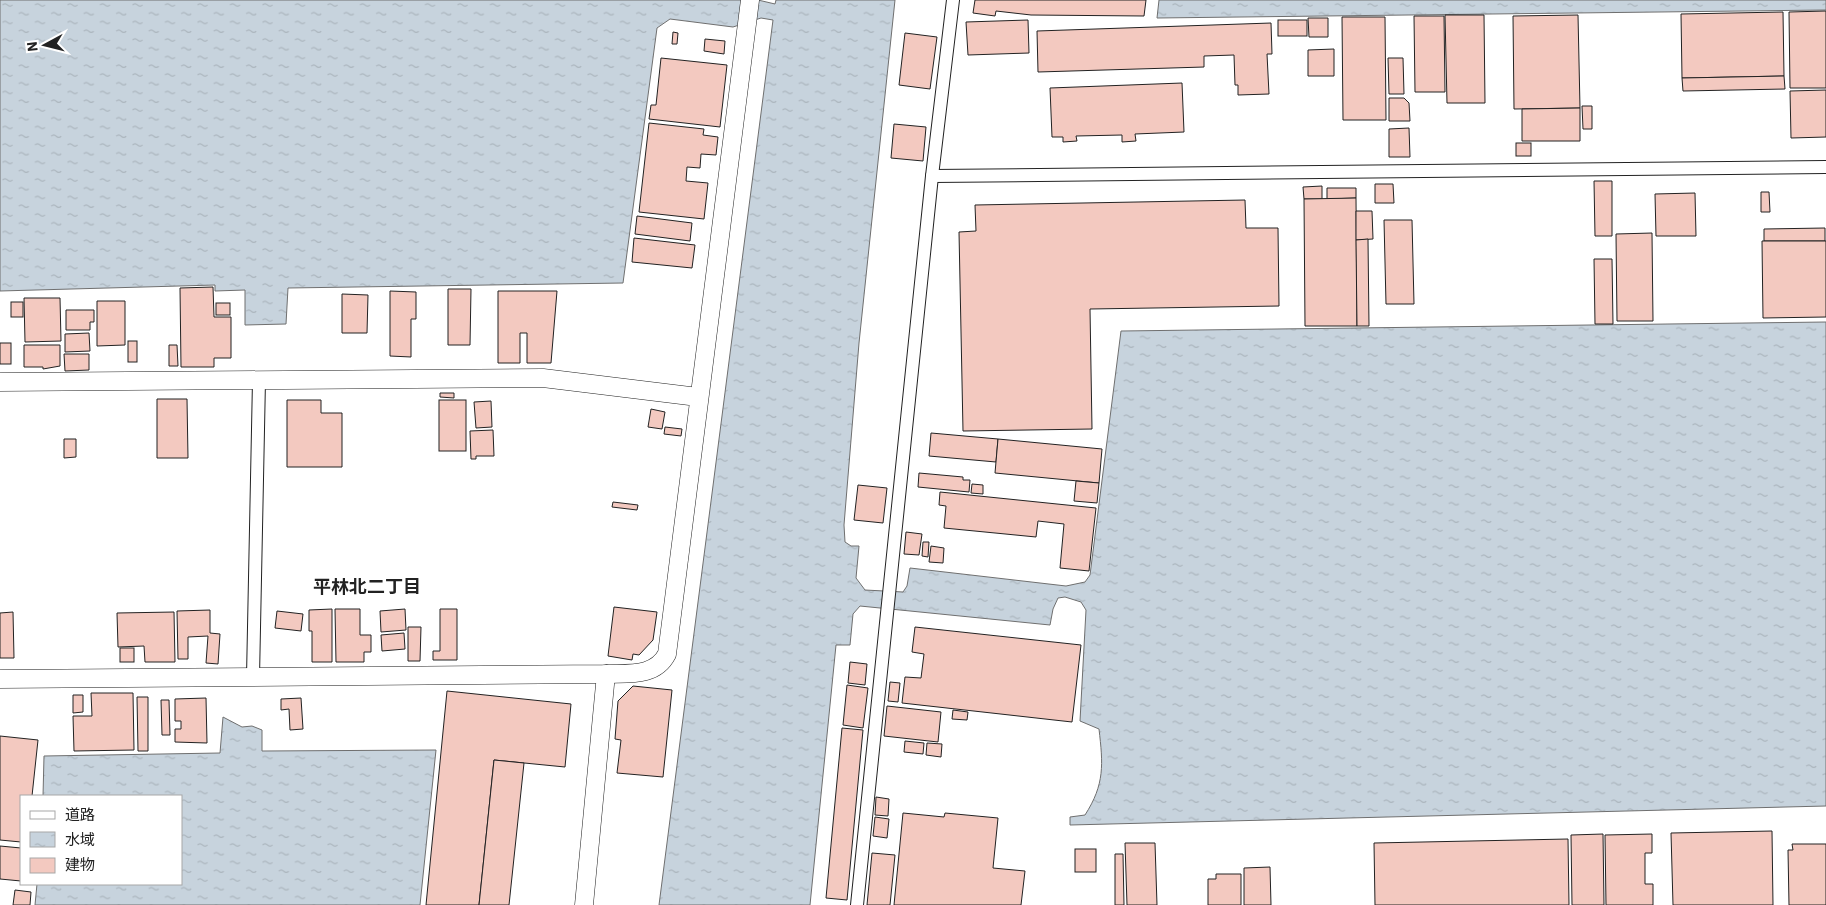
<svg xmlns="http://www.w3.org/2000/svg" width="1826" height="905" viewBox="0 0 1826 905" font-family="'IBM Plex Sans','Noto Sans JP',sans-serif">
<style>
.water{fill:url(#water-ripples);stroke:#6f6f6f}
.building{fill:#f3c9c0;stroke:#222}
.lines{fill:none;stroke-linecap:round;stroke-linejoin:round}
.street-casing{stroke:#222;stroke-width:14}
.secondary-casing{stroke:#222;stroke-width:19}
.street{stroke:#fff;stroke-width:12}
.secondary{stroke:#fff;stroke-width:18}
.labels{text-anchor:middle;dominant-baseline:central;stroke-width:4;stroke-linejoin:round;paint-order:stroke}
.neighbourhood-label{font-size:18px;font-weight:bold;fill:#222;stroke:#fff}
</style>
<defs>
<pattern id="water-ripples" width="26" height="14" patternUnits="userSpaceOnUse" patternTransform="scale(1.25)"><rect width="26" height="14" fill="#c7d3dd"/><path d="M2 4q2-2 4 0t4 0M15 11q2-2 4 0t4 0" fill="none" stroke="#abb5bd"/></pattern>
</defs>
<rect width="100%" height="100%" fill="#fff"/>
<g class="water">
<path d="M0,0H758L775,4L776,0H895L859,343L844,525L845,542L851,546H859L856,578L865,590L903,592L907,586L910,568L1066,586L1085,582L1090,575L1121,331L1826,322V806L1070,825V817L1085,815C1105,784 1103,764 1099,729L1080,721L1086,610L1081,602L1065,597L1058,598L1053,609L1050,625L860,606L853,614L850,645H836L810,905H659L773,20L761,18L733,27L670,19L657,28L623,283L288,288L286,324L245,325V290L215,291V285L0,291Z"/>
<path d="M1159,0H1826V10L1157,18Z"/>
<path d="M223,717L242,727L252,726L262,730V751L436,750L420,905H35L37,884H181V796H43L44,756L220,753Z"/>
</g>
<g class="building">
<path d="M975,0H1146L1144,16L1031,15L996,11L995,16L973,13Z"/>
<path d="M1826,11V88H1790L1789,12Z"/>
<path d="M1783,12L1784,76L1682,78L1681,14Z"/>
<path d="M1445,15H1484L1485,103H1447Z"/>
<path d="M1578,15L1580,108L1514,109L1513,16Z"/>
<path d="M1414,16H1444L1445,92H1415Z"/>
<path d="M1342,17H1385L1386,120H1343Z"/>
<path d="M1308,18H1328V37H1309Z"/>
<path d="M1028,20L1029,53L968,55L966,22Z"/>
<rect x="1278" y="20" width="29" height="16"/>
<path d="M1271,23L1272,54H1267L1269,94L1238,95V85H1235L1234,55L1204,56V67L1038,72L1037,31Z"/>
<path d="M673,32L678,33L677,44H672Z"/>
<path d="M905,33L937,37L930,89L899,85Z"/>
<path d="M705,39L725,41L724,54L704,51Z"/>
<path d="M1334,49V76H1308V50Z"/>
<path d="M661,58L727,65L720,127L649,119L651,105H656Z"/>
<path d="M1388,58H1403L1404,94H1389Z"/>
<path d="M1784,76L1785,89L1683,91L1682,78Z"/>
<path d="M1182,83L1184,132L1135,134L1136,141L1122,142V135L1076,136L1077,141L1063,142V137H1052L1050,88Z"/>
<path d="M1826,90V137L1791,138L1790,91Z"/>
<path d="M1389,98H1404L1409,103L1410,121H1389Z"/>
<path d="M1582,106H1592V129H1583Z"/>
<path d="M1580,108V141H1522V109Z"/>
<path d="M649,123L704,129L703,135L718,137L716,155L701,154L700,168L687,167L686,181L708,183L704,219L639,212Z"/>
<path d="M894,124L926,127L923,161L891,158Z"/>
<path d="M1409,128L1410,157H1389V129Z"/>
<rect x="1516" y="143" width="15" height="13"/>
<path d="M1594,181H1612V236H1595Z"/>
<path d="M1375,184H1393L1394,203H1375Z"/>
<path d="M1322,186V199H1304L1303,187Z"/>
<path d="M1327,188H1356V198L1327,199Z"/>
<path d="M1761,192H1769L1770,212H1761Z"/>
<path d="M1695,193L1696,236H1656L1655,194Z"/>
<path d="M1356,198L1357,326H1305L1304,199Z"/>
<path d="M1245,200L1246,228H1278L1279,306L1090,309L1092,429L963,431L959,232L976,231L975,205Z"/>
<path d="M1356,211H1372L1373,239L1356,240Z"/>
<path d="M637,216L692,223L690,241L635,234Z"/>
<path d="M1384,220H1412L1414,304H1386Z"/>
<path d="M1825,228V241H1764V229Z"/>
<path d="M1652,233L1653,321H1617L1616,234Z"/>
<path d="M634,238L695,245L692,268L632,262Z"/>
<path d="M1368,239L1369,326H1357L1356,240Z"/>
<path d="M1762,241H1826V317L1763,318Z"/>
<path d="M1594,259H1612L1613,324H1595Z"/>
<path d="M213,287L214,317H231V358H214V367H181L180,288Z"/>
<path d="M448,289H471L470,345H448Z"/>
<path d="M390,291L416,292V319H411V357L390,356Z"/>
<path d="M498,291H557L551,363H527V333H520V363H498Z"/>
<path d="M342,294L368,295L367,333H342Z"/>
<path d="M24,298H60L61,341L25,342Z"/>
<path d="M97,301H125V345L97,346Z"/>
<rect x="11" y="302" width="12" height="15"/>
<rect x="216" y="303" width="14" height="12"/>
<path d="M66,310H94V322H90V330H66Z"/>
<path d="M89,333L90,351L65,352V334Z"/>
<rect x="128" y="341" width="9" height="21"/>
<rect x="0" y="343" width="11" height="21"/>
<path d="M24,345H60V366L43,369V367H24Z"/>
<path d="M169,345H177L178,366H169Z"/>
<path d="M64,354H89V370L65,371Z"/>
<path d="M440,393H454V398L440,397Z"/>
<path d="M157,399H187L188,458H157Z"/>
<path d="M287,400H321V413H342V467H287Z"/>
<rect x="439" y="400" width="27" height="51"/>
<path d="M491,401L492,427L476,428L474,402Z"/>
<path d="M651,409L665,412L662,429L648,427Z"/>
<path d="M665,427L682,429L681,436L664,434Z"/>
<path d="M493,430L494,456H476V459H471L470,431Z"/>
<path d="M931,433L998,439L996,462L929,456Z"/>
<path d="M64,439H76V457L64,458Z"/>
<path d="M998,439L1102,449L1099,483L995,473Z"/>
<path d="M919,473L963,477V480H970L969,492L918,487Z"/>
<path d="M1076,481L1099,483L1097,503L1074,501Z"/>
<path d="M972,484L983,485V494L971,493Z"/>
<path d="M858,485L887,488L883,523L854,520Z"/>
<path d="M940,492L1096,508L1089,571L1060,568L1064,524L1038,521L1036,537L944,528L946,506L939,505Z"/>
<path d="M613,502L638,505L637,510L612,507Z"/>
<path d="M906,532L922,534L919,555L904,554Z"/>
<path d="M923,542H929L928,557L922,556Z"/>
<path d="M931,546L944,548L943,563L929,562Z"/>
<path d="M614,607L657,612L653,640L639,655L633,654L632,660L608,656Z"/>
<path d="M332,609V662H312V631H309V610Z"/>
<path d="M335,609H360V635H371V652H364V662H336Z"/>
<path d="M405,609L406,630L381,632L380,611Z"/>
<path d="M440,609H457V660H433V651H440Z"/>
<path d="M210,610V633L220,634L218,664L206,663L208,636L188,637V659H178L177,611Z"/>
<path d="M277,611L303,614L301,631L275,628Z"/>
<path d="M13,612L14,658H0V613Z"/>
<path d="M174,612L175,662H145L144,646L118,647L117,613Z"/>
<path d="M408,627H421L420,661H408Z"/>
<path d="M915,627L1081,645L1072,722L902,703L905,677L921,678L924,654L912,652Z"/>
<path d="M404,633L405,649L382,651L381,635Z"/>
<rect x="120" y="648" width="14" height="14"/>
<path d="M850,662L867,664L865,685L848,683Z"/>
<path d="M890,682L900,683L898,702L888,701Z"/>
<path d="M847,685L868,688L863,728L843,725Z"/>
<path d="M633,686L672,690L663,777L617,773L621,740L615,739L618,701Z"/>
<path d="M447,691L571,704L565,767L494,760L479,905H426Z"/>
<path d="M91,693H133L134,750L74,751L73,716H92Z"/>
<path d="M73,695H83V712L73,713Z"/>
<path d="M137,697H148V751H138Z"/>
<path d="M206,698L207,743L175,742V729H181V721H175V699Z"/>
<path d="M301,698L303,729L290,730L289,709L281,710V699Z"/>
<path d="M161,700H169L170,735H162Z"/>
<path d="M887,706L941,712L938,742L884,736Z"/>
<path d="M953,710L968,712L967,720L952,719Z"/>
<path d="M842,728L863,730L847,900L826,898Z"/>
<path d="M0,736L38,740L32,796H21V842L0,840Z"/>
<path d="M905,741L924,743L923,754L904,752Z"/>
<path d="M927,743L942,744L941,757L926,755Z"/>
<path d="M494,760L524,763L509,905H479Z"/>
<path d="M876,797L889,799L888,816L875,815Z"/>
<path d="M903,813L944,817L945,813L998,818L993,868L1025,871L1021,905H894Z"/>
<path d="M875,817L889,819L887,838L873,836Z"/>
<path d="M1772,831L1773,905H1673L1671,833Z"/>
<path d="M1603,834L1604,905H1572L1571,835Z"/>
<path d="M1652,834V853H1645V884H1653V905H1606L1605,835Z"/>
<path d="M1568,839L1569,905H1375L1374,843Z"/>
<path d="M1125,843H1155L1157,905H1127Z"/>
<path d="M1792,844H1826V905H1789L1788,850H1793Z"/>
<path d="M0,846L21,848V881L0,879Z"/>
<rect x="1075" y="849" width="21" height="23"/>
<path d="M872,853L895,855L890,905H867Z"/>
<path d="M1115,854H1123L1124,905H1115Z"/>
<path d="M1270,867L1271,905H1244V868Z"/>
<path d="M1216,874H1241V905H1208V879H1216Z"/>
<path d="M15,890L31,892L30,905H13Z"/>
</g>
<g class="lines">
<g class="street-casing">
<g id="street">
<path d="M932,176L1826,167"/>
<path d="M253,677L259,380"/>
<path d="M857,905L932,176L953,0"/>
</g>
</g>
<g class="secondary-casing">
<g id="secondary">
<path d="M0,382L543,378L698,397"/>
<path d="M0,679L606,674C629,673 655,677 667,654L750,0"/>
<path d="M584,905L606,674"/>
</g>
</g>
<use href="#street" class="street"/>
<use href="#secondary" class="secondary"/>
</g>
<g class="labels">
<g class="neighbourhood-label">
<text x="367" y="586">平林北二丁目</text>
</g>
</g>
<rect x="20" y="795" width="162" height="90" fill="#ffffff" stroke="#a7a7a7"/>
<rect x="30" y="811" width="25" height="8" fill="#ffffff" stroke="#a7a7a7"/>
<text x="65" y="820" font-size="15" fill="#222222">道路</text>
<rect x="30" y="832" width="25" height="15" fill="url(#water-ripples)" stroke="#a7a7a7"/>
<text x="65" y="845" font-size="15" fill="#222222">水域</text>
<rect x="30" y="858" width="25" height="15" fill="#f3c9c0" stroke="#a7a7a7"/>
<text x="65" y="870" font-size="15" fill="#222222">建物</text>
<g transform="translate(45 45) rotate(263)" stroke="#ffffff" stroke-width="4" paint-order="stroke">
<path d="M0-4L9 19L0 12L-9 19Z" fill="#222222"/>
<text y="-8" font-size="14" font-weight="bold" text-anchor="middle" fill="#222222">N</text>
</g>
</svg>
